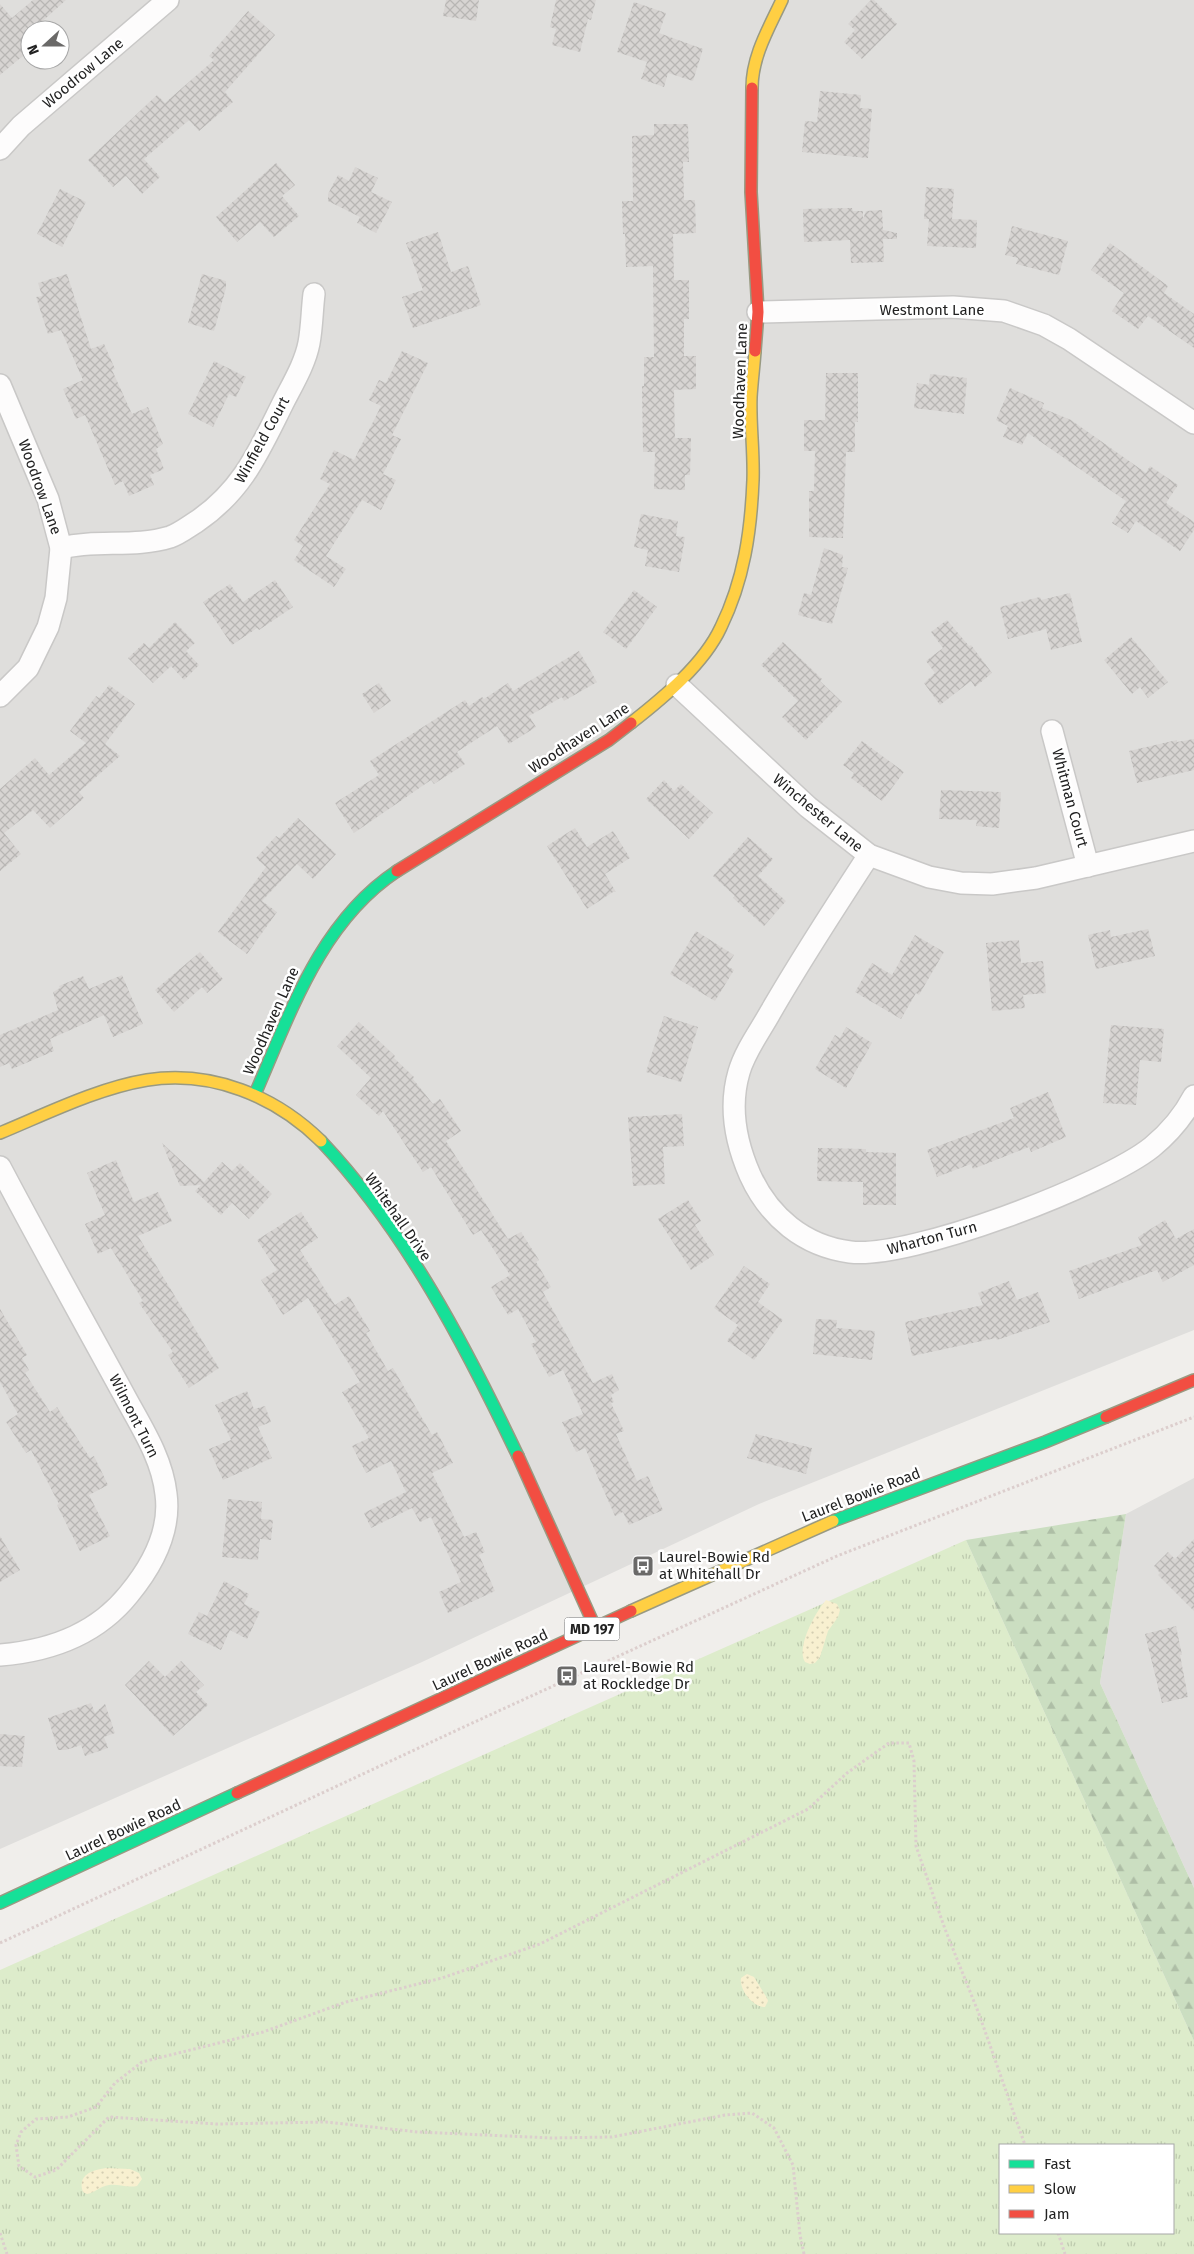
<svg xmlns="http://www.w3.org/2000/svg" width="1194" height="2254" viewBox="0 0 1194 2254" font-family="'Fira Sans',sans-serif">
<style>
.residential{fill:#dfdedc;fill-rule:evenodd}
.grass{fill:url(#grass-tufts);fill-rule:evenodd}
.forest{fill:url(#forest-firs)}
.sand{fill:url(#sand-dots)}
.building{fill:url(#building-cross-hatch)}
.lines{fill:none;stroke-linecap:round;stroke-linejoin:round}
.street-casing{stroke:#c9c8c7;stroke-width:24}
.fast-casing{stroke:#999a82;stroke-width:14}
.slow-casing{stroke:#999a82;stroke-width:14}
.jam-casing{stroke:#999a82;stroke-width:14}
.path{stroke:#dccecd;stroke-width:3;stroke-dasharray:2.5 2.5;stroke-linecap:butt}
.street{stroke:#fdfcfc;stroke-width:21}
.fast{stroke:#16e098;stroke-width:11}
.slow{stroke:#ffcf43;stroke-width:11}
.jam{stroke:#f24e42;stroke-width:11}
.labels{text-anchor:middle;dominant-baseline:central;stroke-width:5;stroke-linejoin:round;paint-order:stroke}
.shield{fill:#fff;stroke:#646464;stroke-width:1}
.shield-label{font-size:14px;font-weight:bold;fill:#222}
.street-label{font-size:15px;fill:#222;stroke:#fff}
.poi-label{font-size:15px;fill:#222;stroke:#fff;text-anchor:start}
</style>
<defs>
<pattern id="grass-tufts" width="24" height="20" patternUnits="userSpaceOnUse" patternTransform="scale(1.25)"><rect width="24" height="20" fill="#ddeccb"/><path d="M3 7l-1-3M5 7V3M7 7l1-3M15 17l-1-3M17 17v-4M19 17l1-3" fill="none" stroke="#bdcaae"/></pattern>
<pattern id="forest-firs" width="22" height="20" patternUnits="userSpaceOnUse" patternTransform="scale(1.25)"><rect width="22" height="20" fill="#cbdec1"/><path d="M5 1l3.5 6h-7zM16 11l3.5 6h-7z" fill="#aebea6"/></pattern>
<pattern id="sand-dots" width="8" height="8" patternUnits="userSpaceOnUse" patternTransform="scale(1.25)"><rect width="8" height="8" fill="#f8f0d0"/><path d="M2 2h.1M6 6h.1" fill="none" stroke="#d4ceb2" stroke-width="1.8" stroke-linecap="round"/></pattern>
<pattern id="building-cross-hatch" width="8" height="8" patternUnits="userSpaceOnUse" patternTransform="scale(1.25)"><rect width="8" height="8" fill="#d7d4d2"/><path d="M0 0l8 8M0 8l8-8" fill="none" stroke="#b8b6b4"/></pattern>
</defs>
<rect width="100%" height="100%" fill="#f0eeeb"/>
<g class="residential">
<path d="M0,0H1194V1330L759,1504L422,1662L0,1849ZM30,30H60V60H30Z"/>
<path d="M1194,1478V1888L1100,1683L1126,1514Z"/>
</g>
<path class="grass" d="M966,1540L1194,2041V2254H0V1970ZM1000,2145H1173V2233H1000Z"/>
<path class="forest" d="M1126,1514L1100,1683L1194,1888V2041L966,1540Z"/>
<g class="sand">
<path d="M826,1600L837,1604L840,1610L838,1617L828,1631L820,1657L815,1663L810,1664L805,1662C796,1647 815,1613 826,1600Z"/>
<path d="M747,1974L754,1977L767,1998L768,2001L765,2007C753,2007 739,1990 741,1978Z"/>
<path d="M106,2168L130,2169L139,2173L142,2179L137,2186C127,2188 118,2184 109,2185C100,2186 95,2193 87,2194L83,2192C77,2175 92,2170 106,2168Z"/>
</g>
<g class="building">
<path d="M33,0H66L37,26L39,29L38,30H30V50L0,75V4L12,18Z"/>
<path d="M446,0H479L476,21L443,16Z"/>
<path d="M556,0H596L591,20L588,19L580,52L552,45L556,29L550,27Z"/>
<path d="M871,0H874L897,24L862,59L844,42L855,30L848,24Z"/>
<path d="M634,2L666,13L659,33L703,49L693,81L668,73L664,87L641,79L647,62L617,52Z"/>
<path d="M248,11L275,35L225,92L233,102L199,131L189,120L144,159L160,177L142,194L126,176L113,187L88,160L157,95L165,103L214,60L209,56Z"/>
<path d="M820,91L861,95L860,108L872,109L868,158L802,152L805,121L817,122Z"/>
<path d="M654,124H688L689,162H683L684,200H695L696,233L673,234L674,280H689V319H684V356H696V389L674,390L675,438H691L690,475H685V490L654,489L655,452H643L642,386H644V357H654L653,266L626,267L625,234H623L622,201H633L632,136L654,135Z"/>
<path d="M276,163L295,185L282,196L299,216L274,237L260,222L237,242L216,217Z"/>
<path d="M355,167L378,178L371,192L392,202L376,233L357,223L360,217L328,201V194L338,175L349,181Z"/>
<path d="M926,187L954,189L952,219L977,220L976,248L927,246L929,219H924Z"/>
<path d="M60,189L86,202L62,247L37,234Z"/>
<path d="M852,208L853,211H863V219L866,211L882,210L883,230L897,233V239H883L884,262L851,263L850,240L804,242L803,209Z"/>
<path d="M1012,226L1068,241L1059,275L1016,264L1018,258L1005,255Z"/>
<path d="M438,232L451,272L468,266L481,305L413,328L402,297L423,290L406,243Z"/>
<path d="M1110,243L1168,286L1164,293L1194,314V348L1148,316L1138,329L1112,311L1124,293L1091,270Z"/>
<path d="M67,274L91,349L104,344L115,369L112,370L132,414L148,407L163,444L156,449L164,469L150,475L154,485L129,496L123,481L115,485L85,415L76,419L63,389L83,380L61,330L48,334L36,297L42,296L38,283Z"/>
<path d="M202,274L226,281V288L214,331L188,323Z"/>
<path d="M402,351L428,363L392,435L401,439L383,474L396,480L381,510L362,500L326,556L346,569L334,587L294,560L303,546L294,540L330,484L320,479L334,450L354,460L381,406L369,400L379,380L386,383Z"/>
<path d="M214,361L246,377L236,397L229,394L213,427L188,414Z"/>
<path d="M826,373H858V422H855V452H846L843,538L809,537V491H814L815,451H804V420H825Z"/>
<path d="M930,374L967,378L964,414L914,408L917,383L929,385Z"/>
<path d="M1010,388L1044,403L1042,408L1071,420L1146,473L1150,466L1178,485L1166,503L1194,522V530L1180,551L1136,521L1128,533L1112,523L1126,501L1028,433L1022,445L1003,437L1008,426L996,420Z"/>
<path d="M641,514L678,521L676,536L685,537L679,572L645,566L648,550L634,547Z"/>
<path d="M824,548L843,555L842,567L848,568L832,624L798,615L804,593L811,595Z"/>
<path d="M275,580L293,607L259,630L257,628L232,645L203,602L230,584L243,602Z"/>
<path d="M634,590L657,607L626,649L603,632Z"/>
<path d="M1070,593L1082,642L1051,650L1046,629L1008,639L1000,607L1040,597L1041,600Z"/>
<path d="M947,620L969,646L971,645L992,673L975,687L971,681L940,705L924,683L935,673L926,661L943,648L931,632Z"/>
<path d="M175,622L195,643L186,651L199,665L184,680L171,666L153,683L128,658L144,643L149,648Z"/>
<path d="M1131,637L1168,682L1148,698L1140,687L1132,694L1104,660Z"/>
<path d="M783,642L822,679L820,681L842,702L806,740L782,717L798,701L761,665Z"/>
<path d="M579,651L597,682L564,701L562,697L529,716L536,727L509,744L497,726L457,752L465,764L434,784L431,780L354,833L335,803L379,775L370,761L465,700L469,706L482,697L484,699L508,683L513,691Z"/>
<path d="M379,683L391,701L374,713L362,694Z"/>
<path d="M109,685L135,704L105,744L120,756L79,792L84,798L50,828L33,810L4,833L21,854L0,871V789L35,758L49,775L86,743L70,731L96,696L99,698Z"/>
<path d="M1194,739V770L1137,783L1129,751L1177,740V742Z"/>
<path d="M862,741L904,772L882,801L851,778L854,773L843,765Z"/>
<path d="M664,780L674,791L681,784L713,813L689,839L646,799Z"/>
<path d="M941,790L1001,792L999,828L976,826L977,820L939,819Z"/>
<path d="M298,818L336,854L313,879L297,864L262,901L277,912L247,954L218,932L266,867L256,858L276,836L279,838Z"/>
<path d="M575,828L587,847L613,831L630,858L605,874L616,892H613L587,909L547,846Z"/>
<path d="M748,837L773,859L758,876L786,901L764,926L733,898L735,896L713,876Z"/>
<path d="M1148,929L1155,956L1096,969L1088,935L1110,930L1111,937Z"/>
<path d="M696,931L734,955L727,966L734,970L715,1001L670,974Z"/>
<path d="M915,935L944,952L919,995L916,993L901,1019L855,992L872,963L892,975Z"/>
<path d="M1019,940L1021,963L1043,961L1046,993L1023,995L1025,1008L992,1011L986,943Z"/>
<path d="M200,952L223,979L207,993L202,987L174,1012L155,990Z"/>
<path d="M122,975L143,1024L113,1037L104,1015L50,1039L54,1051L12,1069L9,1063L0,1067V1035L58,1010L53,992L60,988L59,986L83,976L89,989Z"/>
<path d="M664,1016L698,1027L681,1082L646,1072Z"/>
<path d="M359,1022L395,1056L394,1058L414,1077L413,1079L433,1104L440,1099L461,1131L446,1141L508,1239L521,1232L539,1260L536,1262L551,1287L543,1292L593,1383L612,1374L619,1390L611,1395L614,1402L611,1403L624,1431L616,1434L637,1481L648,1476L663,1510L629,1525L623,1512L615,1516L585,1448L576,1452L562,1422L583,1414L563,1370L549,1377L531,1344L536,1342L518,1309L508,1315L491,1287L510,1275L481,1230L473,1235L431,1167L423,1172L383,1111L379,1116L356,1095L371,1078L337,1046Z"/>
<path d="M1111,1025L1164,1029L1161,1062L1140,1060L1136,1105L1103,1103Z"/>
<path d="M846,1027L872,1043L846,1088L815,1069L835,1035L840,1038Z"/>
<path d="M1048,1092L1066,1137L1031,1152L1029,1147L973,1169L971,1164L937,1177L927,1150L1014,1118L1010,1108Z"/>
<path d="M682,1114L684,1146L663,1147L665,1184L633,1186L628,1117Z"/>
<path d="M162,1143L204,1182L222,1162L232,1171L240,1163L272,1194L249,1219L232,1203L221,1215L195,1191L201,1185L180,1186Z"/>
<path d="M818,1148L866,1149V1152L896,1153V1205H863V1182L817,1181Z"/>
<path d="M116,1160L134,1202L158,1192L172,1221L138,1236L219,1368L189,1388L168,1355L173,1352L139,1303L143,1301L111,1248L98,1254L85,1224L105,1215L87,1173Z"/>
<path d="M688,1200L701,1221L695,1225L714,1255L691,1270L658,1219Z"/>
<path d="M301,1212L318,1238L300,1250L335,1305L349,1296L370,1331L366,1333L388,1371L393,1368L432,1435L437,1432L453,1463L432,1473L464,1537L476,1532L485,1552L479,1555L495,1591L448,1613L439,1592L461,1582L431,1517L420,1522L412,1508L371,1528L364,1513L406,1492L391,1461L366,1473L352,1446L369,1438L342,1392L360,1382L308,1298L283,1315L261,1280L277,1270L257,1240Z"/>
<path d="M1165,1220L1176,1239L1194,1229V1265L1163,1282L1157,1270L1079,1299L1069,1271L1142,1245L1138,1237Z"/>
<path d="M744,1266L770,1284L758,1302L783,1320L754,1360L727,1341L738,1325L714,1308Z"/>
<path d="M1009,1281L1017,1300L1038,1292L1050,1322L997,1340L996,1338L912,1356L905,1322L983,1305L978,1293Z"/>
<path d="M0,1309L27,1355L22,1358L29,1370L25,1373L50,1412L57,1407L90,1458L94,1456L108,1485L89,1495L110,1536L80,1551L57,1505L59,1504L31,1450L26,1453L6,1422L18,1414L0,1382Z"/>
<path d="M816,1319L837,1320L836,1328L875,1331L872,1360L813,1354Z"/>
<path d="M247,1391L254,1409L265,1406L271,1422L258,1427L272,1458L223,1480L209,1449L231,1440L215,1405Z"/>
<path d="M756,1434L812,1448L806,1474L747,1458Z"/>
<path d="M228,1499L262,1502L261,1519L273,1520L271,1540L260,1539L258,1560L222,1557Z"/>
<path d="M0,1536L20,1570L0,1582Z"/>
<path d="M1194,1539V1611L1158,1575L1160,1573L1154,1566L1168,1552L1175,1559Z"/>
<path d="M224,1581L249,1594L244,1604L260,1612L247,1639L230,1630L221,1650L188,1634L199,1612L207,1616Z"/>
<path d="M1176,1626L1182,1655H1180L1188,1697L1162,1703L1145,1634Z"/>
<path d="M149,1661L165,1677L181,1661L204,1685L196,1692L208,1705L173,1736L125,1685Z"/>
<path d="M91,1703L95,1713L105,1704L115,1733L104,1737L108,1748L85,1756L81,1745L66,1750H58L48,1718Z"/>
<path d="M0,1734L25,1736L22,1767L0,1766Z"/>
</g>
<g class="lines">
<g class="street-casing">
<g id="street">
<path d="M0,149L21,126L168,0"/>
<path d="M758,312L953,307L1004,311L1044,325L1069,339L1194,423"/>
<path d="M0,385L48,499L61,548L56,598L48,627L28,668L0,696"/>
<path d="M61,548C97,539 134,548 170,537C179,534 188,527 196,522C242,491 258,453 282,405C292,385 305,364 309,343C312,327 312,310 314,294"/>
<path d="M677,685L808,807L869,855L929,877L961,883L992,884L1036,878L1194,841"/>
<path d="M1052,731L1088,866"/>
<path d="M869,855C835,907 801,959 770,1013C760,1031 745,1051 739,1072C729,1106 736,1143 750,1175C769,1217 804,1246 850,1252C909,1260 1105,1185 1152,1147C1169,1133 1184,1115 1194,1096"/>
<path d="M0,1167C40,1243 82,1318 123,1393C140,1425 162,1457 166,1494C171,1531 152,1566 129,1594C97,1634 51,1651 0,1655"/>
</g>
</g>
<g class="fast-casing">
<g id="fast">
<path d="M255,1094C290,1014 320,922 397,871"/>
<path d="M321,1141C406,1231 465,1345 518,1456"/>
<path d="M833,1521L1045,1442L1106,1417"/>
<path d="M0,1903L237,1793"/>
</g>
</g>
<g class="slow-casing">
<g id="slow">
<path d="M752,88C752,56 769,28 782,0"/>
<path d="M631,723C663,698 704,664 721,627C744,580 751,531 753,480C754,452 750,424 751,397C752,381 754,366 755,351"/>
<path d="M0,1133C46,1114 98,1088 147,1080C212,1070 275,1096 321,1141"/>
<path d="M631,1611L833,1521"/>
</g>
</g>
<g class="jam-casing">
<g id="jam">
<path d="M752,88L751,192L758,312L755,351"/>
<path d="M397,871L609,740L631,723"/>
<path d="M1106,1417L1194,1380"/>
<path d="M518,1456L595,1627"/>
<path d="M237,1793L631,1611"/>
</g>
</g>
<g class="path">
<path d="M0,1943L468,1725L837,1556L1194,1417"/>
<path d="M0,2233L7,2254"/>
<path d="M1058,2233L1065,2254"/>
<path d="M804,2254L800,2235L793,2165L774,2128L752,2113L725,2115L612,2137L552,2138L418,2132L326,2122L217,2124L109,2117L56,2170L35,2177L19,2166L16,2145L21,2132L36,2119L68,2117L96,2107L115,2083L142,2062L263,2032L346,2002L442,1978L540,1944L808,1809L847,1773L889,1743H909L914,1761L916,1846L945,1929L979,2014L1025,2145"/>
</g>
<use href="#street" class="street"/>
<use href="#fast" class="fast"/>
<use href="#slow" class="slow"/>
<use href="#jam" class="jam"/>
</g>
<defs>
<g id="bus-square" transform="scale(1.125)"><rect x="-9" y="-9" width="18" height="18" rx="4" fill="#6a6968" stroke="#fff"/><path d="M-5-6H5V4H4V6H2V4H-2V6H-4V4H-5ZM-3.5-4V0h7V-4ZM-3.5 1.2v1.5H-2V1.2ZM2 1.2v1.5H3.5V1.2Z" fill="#fff"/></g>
</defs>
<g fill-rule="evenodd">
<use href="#bus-square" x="643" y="1566"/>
<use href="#bus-square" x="567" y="1676"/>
</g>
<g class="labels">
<rect class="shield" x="564.5" y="1617.5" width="55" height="23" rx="4"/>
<g class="shield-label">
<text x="592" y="1629">MD 197</text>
</g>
<g class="street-label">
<text transform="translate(83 73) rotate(-40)">Woodrow Lane</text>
<text x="932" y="310">Westmont Lane</text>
<text transform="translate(740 381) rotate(-88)">Woodhaven Lane</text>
<text transform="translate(262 440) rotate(-61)">Winfield Court</text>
<text transform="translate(40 487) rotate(70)">Woodrow Lane</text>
<text transform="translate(579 738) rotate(-33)">Woodhaven Lane</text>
<text transform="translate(1070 798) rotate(75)">Whitman Court</text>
<text transform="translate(818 813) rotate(40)">Winchester Lane</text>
<text transform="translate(271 1021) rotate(-66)">Woodhaven Lane</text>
<text transform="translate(398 1217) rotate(55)">Whitehall Drive</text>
<text transform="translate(932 1238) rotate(-15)">Wharton Turn</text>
<text transform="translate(134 1416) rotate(63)">Wilmont Turn</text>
<text transform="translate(861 1495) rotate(-21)">Laurel Bowie Road</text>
<text transform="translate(490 1660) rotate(-25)">Laurel Bowie Road</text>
<text transform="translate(123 1830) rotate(-25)">Laurel Bowie Road</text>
</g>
<g class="poi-label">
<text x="659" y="1557">Laurel-Bowie Rd<tspan x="659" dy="17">at Whitehall Dr</tspan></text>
<text x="583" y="1667">Laurel-Bowie Rd<tspan x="583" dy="17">at Rockledge Dr</tspan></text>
</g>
</g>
<rect x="999" y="2144" width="175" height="90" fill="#ffffff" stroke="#a7a7a7"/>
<rect x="1009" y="2160" width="25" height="8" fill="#16e098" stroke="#a7a7a7"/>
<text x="1044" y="2169" font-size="15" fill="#222222">Fast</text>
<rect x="1009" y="2185" width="25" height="8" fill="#ffcf43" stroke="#a7a7a7"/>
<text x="1044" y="2194" font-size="15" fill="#222222">Slow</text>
<rect x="1009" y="2210" width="25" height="8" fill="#f24e42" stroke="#a7a7a7"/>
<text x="1044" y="2219" font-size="15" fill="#222222">Jam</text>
<g transform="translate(45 45) rotate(249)"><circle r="24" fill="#ffffff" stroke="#a7a7a7"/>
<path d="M0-4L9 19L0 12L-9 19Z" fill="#6a6968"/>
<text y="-8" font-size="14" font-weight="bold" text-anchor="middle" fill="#222222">N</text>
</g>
</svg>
